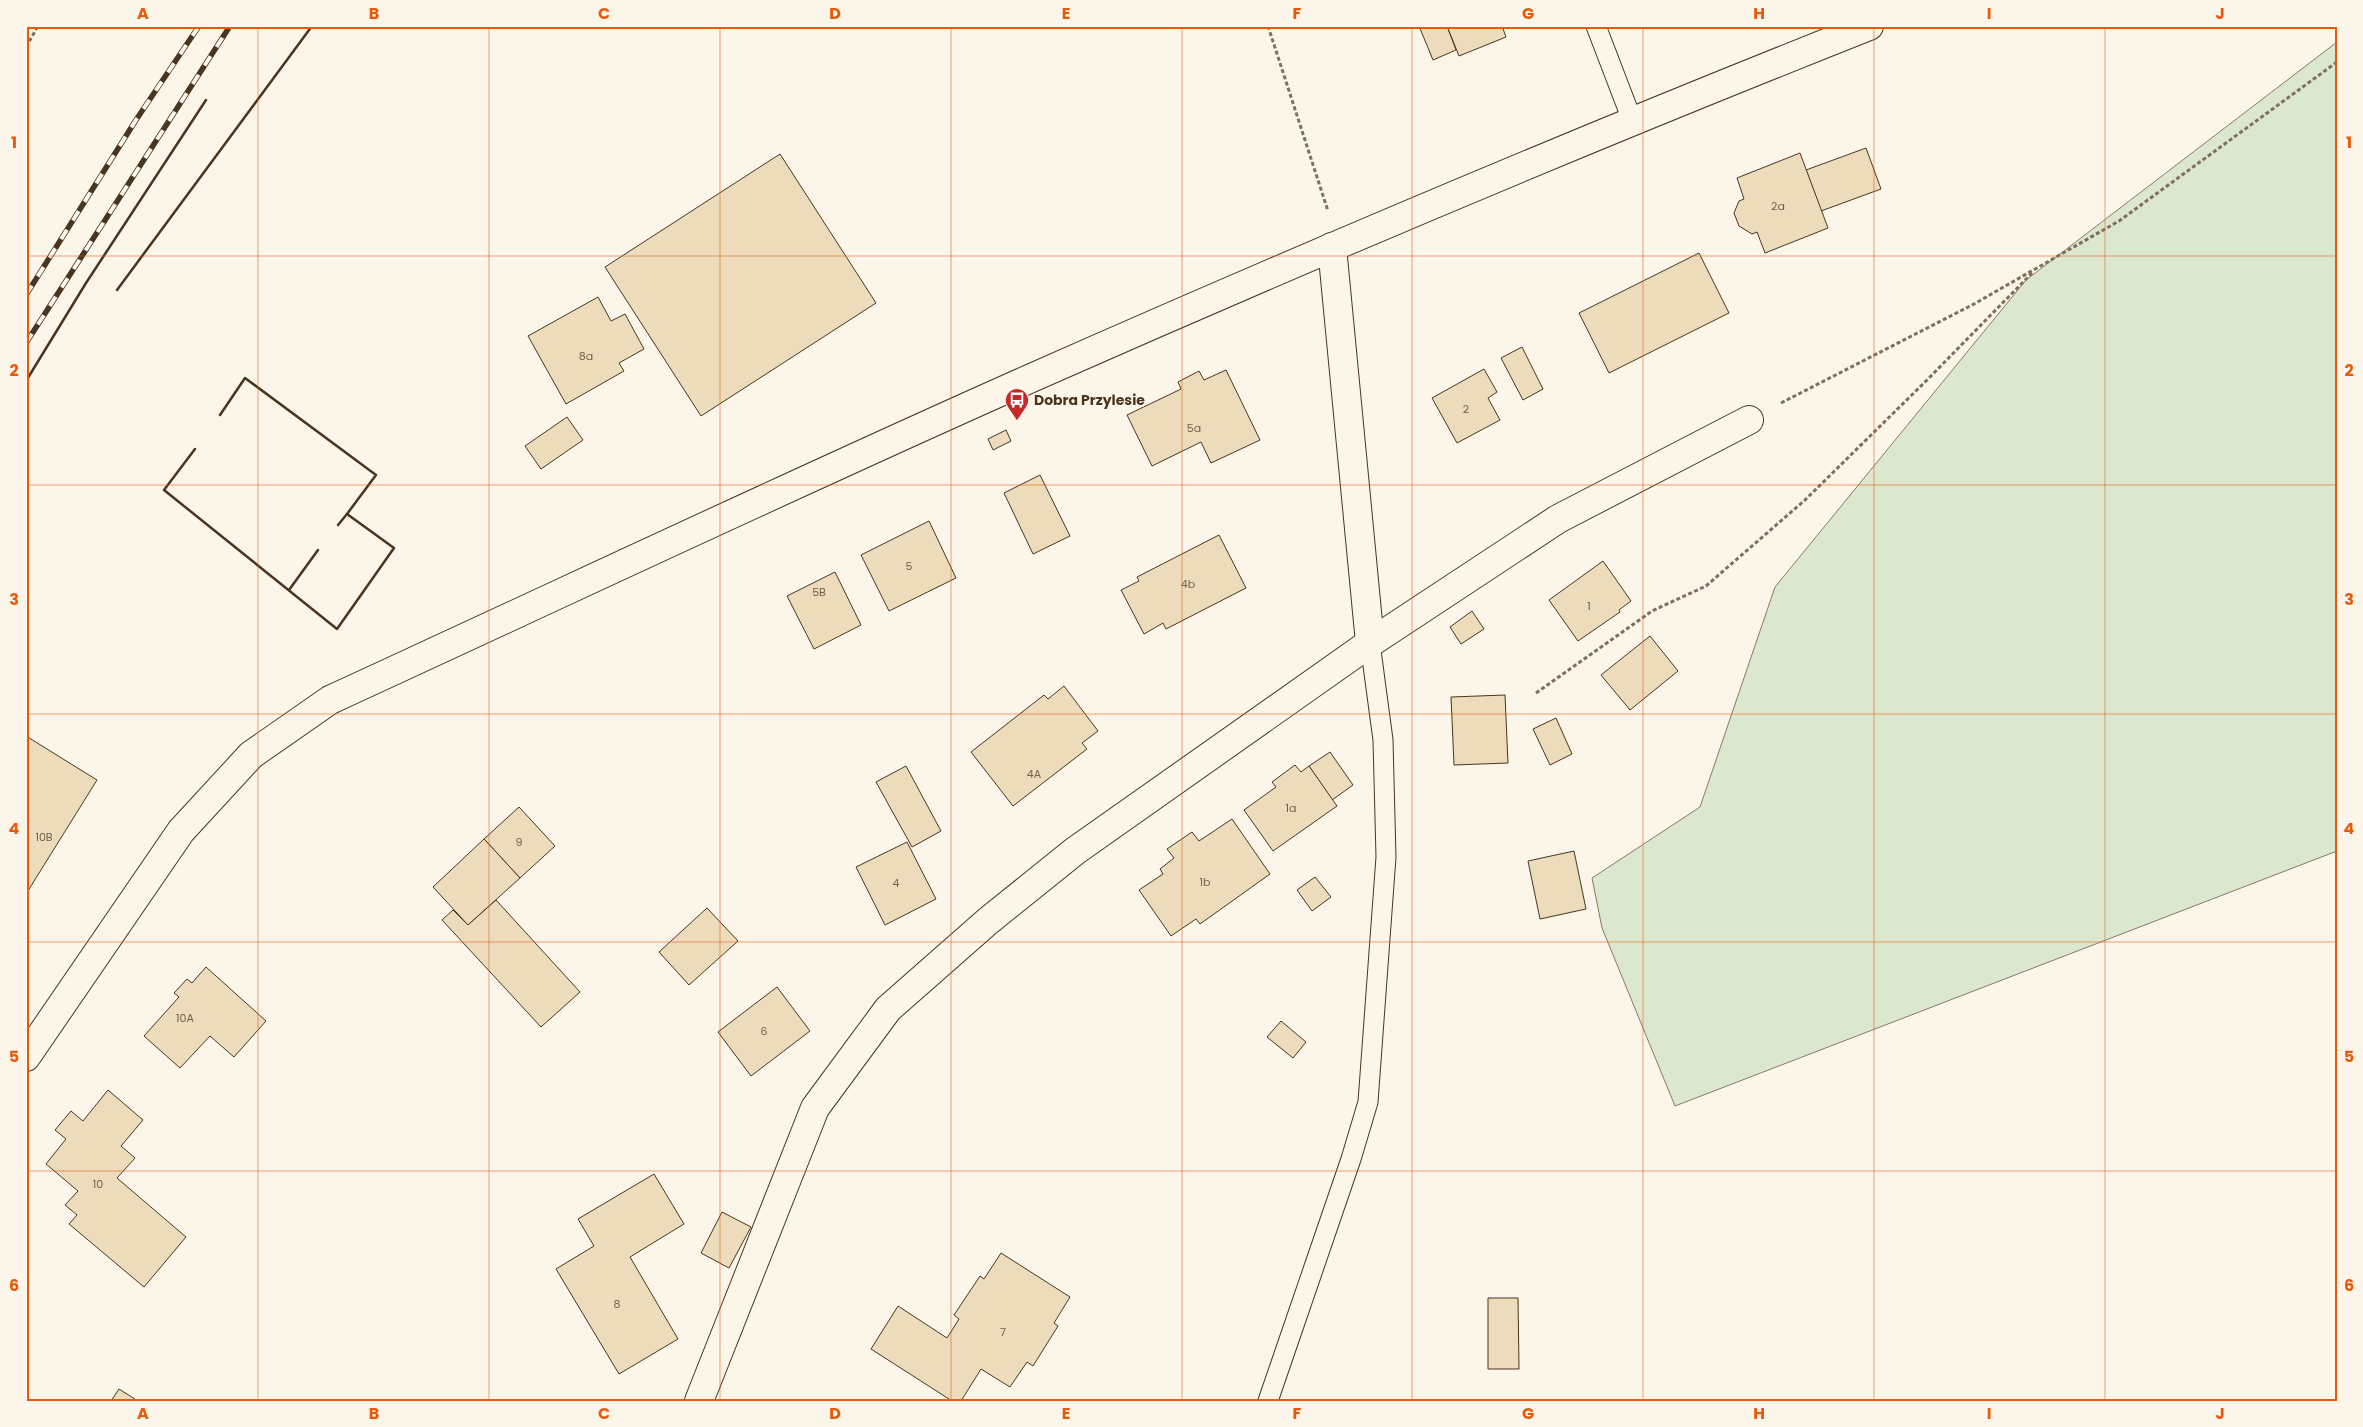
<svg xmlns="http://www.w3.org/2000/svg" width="2363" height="1427" viewBox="0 0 2363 1427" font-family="Poppins,sans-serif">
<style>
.green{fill:#dce7d0;stroke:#887966}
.building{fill:#ecdcbc;stroke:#4a3520}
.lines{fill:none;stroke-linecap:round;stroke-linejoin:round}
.lane-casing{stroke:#4a3520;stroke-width:21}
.street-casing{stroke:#4a3520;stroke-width:30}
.path{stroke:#7f6f5c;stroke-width:3;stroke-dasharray:4 2.5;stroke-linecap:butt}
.lane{stroke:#fbf6e9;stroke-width:19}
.street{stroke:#fbf6e9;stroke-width:28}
.rail-casing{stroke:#4a3520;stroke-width:5.5}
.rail{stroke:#fbf6e9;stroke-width:4;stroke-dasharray:11;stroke-linecap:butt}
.wall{stroke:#4a3520;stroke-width:2.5}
.grid{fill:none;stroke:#e8590c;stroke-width:1;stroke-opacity:0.55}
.labels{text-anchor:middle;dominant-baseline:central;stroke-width:4;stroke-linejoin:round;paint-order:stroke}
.number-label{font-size:11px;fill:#725f47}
.poi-label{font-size:14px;font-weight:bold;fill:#4a3520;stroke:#fbf6e9;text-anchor:start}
.neatline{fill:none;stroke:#e8590c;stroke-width:2}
.grid-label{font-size:16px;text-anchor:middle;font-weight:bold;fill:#e8590c}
</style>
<rect width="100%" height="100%" fill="#fbf6e9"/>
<path class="green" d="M2337,42V851L1675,1106L1602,928L1592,878L1700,807L1775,587L2026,280Z"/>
<g class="building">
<path d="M1419,26H1447L1456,50L1433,60Z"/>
<path d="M1447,26H1502L1506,37L1459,56Z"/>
<path d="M1866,148L1881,189L1821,211L1806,170Z"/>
<path d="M1800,153L1828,228L1765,253L1757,232L1752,234L1739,226L1734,213L1739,201L1744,199L1737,178Z"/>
<path d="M780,154L876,303L701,416L605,267Z"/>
<path d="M1699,253L1729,313L1609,373L1579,313Z"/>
<path d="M598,297L611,321L625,314L644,349L619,363L624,371L566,404L528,336Z"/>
<path d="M1522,347L1543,389L1523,400L1501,358Z"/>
<path d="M1484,369L1497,392L1488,398L1500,420L1457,443L1432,398Z"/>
<path d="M1226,370L1260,440L1211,463L1201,442L1152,466L1127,415L1181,389L1178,382L1199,371L1204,380Z"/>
<path d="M567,417L583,440L541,469L525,446Z"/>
<path d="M1006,430L1011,441L993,450L988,439Z"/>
<path d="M1040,475L1070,536L1033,554L1004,493Z"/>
<path d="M929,521L956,578L889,611L861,555Z"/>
<path d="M1219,535L1246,588L1166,629L1163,623L1144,634L1121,590L1139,581L1137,577Z"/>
<path d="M1603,561L1631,601L1619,610L1620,612L1578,641L1549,600Z"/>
<path d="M835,572L861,625L814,649L787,596Z"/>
<path d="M1472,611L1484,629L1461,644L1450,627Z"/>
<path d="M1650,636L1678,671L1630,710L1601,675Z"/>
<path d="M1064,686L1098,731L1082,743L1087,749L1013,806L971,752L1044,695L1048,699Z"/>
<path d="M1505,695L1508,763L1454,765L1451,697Z"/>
<path d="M1556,718L1572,754L1550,765L1533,729Z"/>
<path d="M26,736L97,780L26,894Z"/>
<path d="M1330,752L1353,785L1332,800L1309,766Z"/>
<path d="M1295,765L1301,772L1309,766L1337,806L1273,851L1244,810L1276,787L1272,782Z"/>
<path d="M906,766L941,831L912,847L876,782Z"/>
<path d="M519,807L555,846L520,878L484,839Z"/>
<path d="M1232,819L1270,874L1200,924L1196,919L1171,936L1139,890L1163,874L1160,869L1174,858L1167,849L1192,832L1199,841Z"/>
<path d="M484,839L520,878L468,925L433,887Z"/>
<path d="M907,842L936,899L885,925L856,867Z"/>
<path d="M1574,851L1586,909L1540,919L1528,861Z"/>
<path d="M1315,877L1331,897L1312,911L1297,890Z"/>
<path d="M496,900L580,992L541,1027L442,920L453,910L468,925Z"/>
<path d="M707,908L738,941L689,985L659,952Z"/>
<path d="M206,967L266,1021L234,1057L210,1036L180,1068L144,1036L179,997L174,993L187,979L192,983Z"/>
<path d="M777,987L810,1031L751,1076L718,1032Z"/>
<path d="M1281,1021L1306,1042L1293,1058L1267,1037Z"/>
<path d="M108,1090L143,1120L121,1146L135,1158L117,1178L186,1237L144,1287L69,1224L77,1215L65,1205L78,1191L46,1164L66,1139L55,1130L71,1111L83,1121Z"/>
<path d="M654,1174L684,1224L630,1257L678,1339L619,1374L556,1269L594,1246L578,1219Z"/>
<path d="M722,1212L751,1227L729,1268L701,1253Z"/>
<path d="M1001,1253L1070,1297L1054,1323L1058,1326L1033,1366L1027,1362L1010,1387L981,1369L961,1401H952L871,1349L898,1306L947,1338L959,1319L954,1315L980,1276L984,1279Z"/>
<path d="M1488,1298H1518L1519,1369H1488Z"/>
<path d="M119,1389L138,1401H111Z"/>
</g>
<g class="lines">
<g class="lane-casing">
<g id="lane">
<path d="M1596,26L1632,120"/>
<path d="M1268,1401L1351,1159L1368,1102L1386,857L1383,740L1370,643"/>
</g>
</g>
<g class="street-casing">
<g id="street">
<path d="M1332,247L1370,643"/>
<path d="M26,1057L181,831L251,755L330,700C565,592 799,481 1036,376C1312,254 1589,137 1869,26"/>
<path d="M699,1401L815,1108L888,1009L988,921L1075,851L1370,643L1558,519L1749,420"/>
</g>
</g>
<g class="path">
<path d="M1268,26L1328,211"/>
<path d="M26,47L38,26"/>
<path d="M1781,403L1974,304L2119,221L2337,62"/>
<path d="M1536,693L1652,611L1706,586L1805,500L1926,381L2032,273"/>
</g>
<use href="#lane" class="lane"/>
<use href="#street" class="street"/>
<g class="rail-casing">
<g id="rail">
<path d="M26,295L136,120L199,26"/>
<path d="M26,343L230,26"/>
</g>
</g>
<use href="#rail" class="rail"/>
<g class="wall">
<path d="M117,290L312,26"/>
<path d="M26,381L86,283L206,100"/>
<path d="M195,449L164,490L337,629L394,548L347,514L376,475L245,378L220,415"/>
<path d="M338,525L347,514"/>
<path d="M289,590L318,550"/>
</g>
</g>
<path class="grid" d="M258,26V1401M489,26V1401M720,26V1401M951,26V1401M1182,26V1401M1412,26V1401M1643,26V1401M1874,26V1401M2105,26V1401M26,256H2337M26,485H2337M26,714H2337M26,942H2337M26,1171H2337"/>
<defs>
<g id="bus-pin" transform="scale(1.25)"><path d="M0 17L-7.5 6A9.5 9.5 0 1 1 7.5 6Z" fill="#c62828" stroke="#fbf6e9"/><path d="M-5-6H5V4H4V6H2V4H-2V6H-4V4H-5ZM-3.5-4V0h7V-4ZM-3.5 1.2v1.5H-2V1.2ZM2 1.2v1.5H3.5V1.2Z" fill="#fff"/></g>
</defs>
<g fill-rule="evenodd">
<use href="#bus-pin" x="1017" y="400"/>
</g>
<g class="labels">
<g class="number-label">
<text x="1778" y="206">2a</text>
<text x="586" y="356">8a</text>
<text x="1466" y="409">2</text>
<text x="1194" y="428">5a</text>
<text x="909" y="566">5</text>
<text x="1188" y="584">4b</text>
<text x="819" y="592">5B</text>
<text x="1589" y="606">1</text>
<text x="1034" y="774">4A</text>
<text x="1291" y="808">1a</text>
<text x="44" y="837">10B</text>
<text x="519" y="842">9</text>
<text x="1205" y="882">1b</text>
<text x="896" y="883">4</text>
<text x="185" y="1018">10A</text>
<text x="764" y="1031">6</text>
<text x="98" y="1184">10</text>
<text x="617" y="1304">8</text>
<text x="1003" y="1332">7</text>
</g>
<g class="poi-label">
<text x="1034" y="400">Dobra Przylesie</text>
</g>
</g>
<rect width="2363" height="1427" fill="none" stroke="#fbf6e9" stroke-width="55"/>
<rect x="28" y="28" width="2308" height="1372" class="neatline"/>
<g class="grid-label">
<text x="143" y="19">A</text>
<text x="374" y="19">B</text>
<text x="604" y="19">C</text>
<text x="835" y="19">D</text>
<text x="1066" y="19">E</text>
<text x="1297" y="19">F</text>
<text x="1528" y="19">G</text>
<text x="1759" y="19">H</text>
<text x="1989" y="19">I</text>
<text x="2220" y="19">J</text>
<text x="14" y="148">1</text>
<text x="2349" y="148">1</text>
<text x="14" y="376">2</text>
<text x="2349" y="376">2</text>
<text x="14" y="605">3</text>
<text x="2349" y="605">3</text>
<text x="14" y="834">4</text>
<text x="2349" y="834">4</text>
<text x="14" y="1062">5</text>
<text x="2349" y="1062">5</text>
<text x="14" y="1291">6</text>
<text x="2349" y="1291">6</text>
<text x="143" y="1419">A</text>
<text x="374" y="1419">B</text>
<text x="604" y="1419">C</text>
<text x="835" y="1419">D</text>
<text x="1066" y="1419">E</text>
<text x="1297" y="1419">F</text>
<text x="1528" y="1419">G</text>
<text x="1759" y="1419">H</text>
<text x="1989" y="1419">I</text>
<text x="2220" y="1419">J</text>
</g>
</svg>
